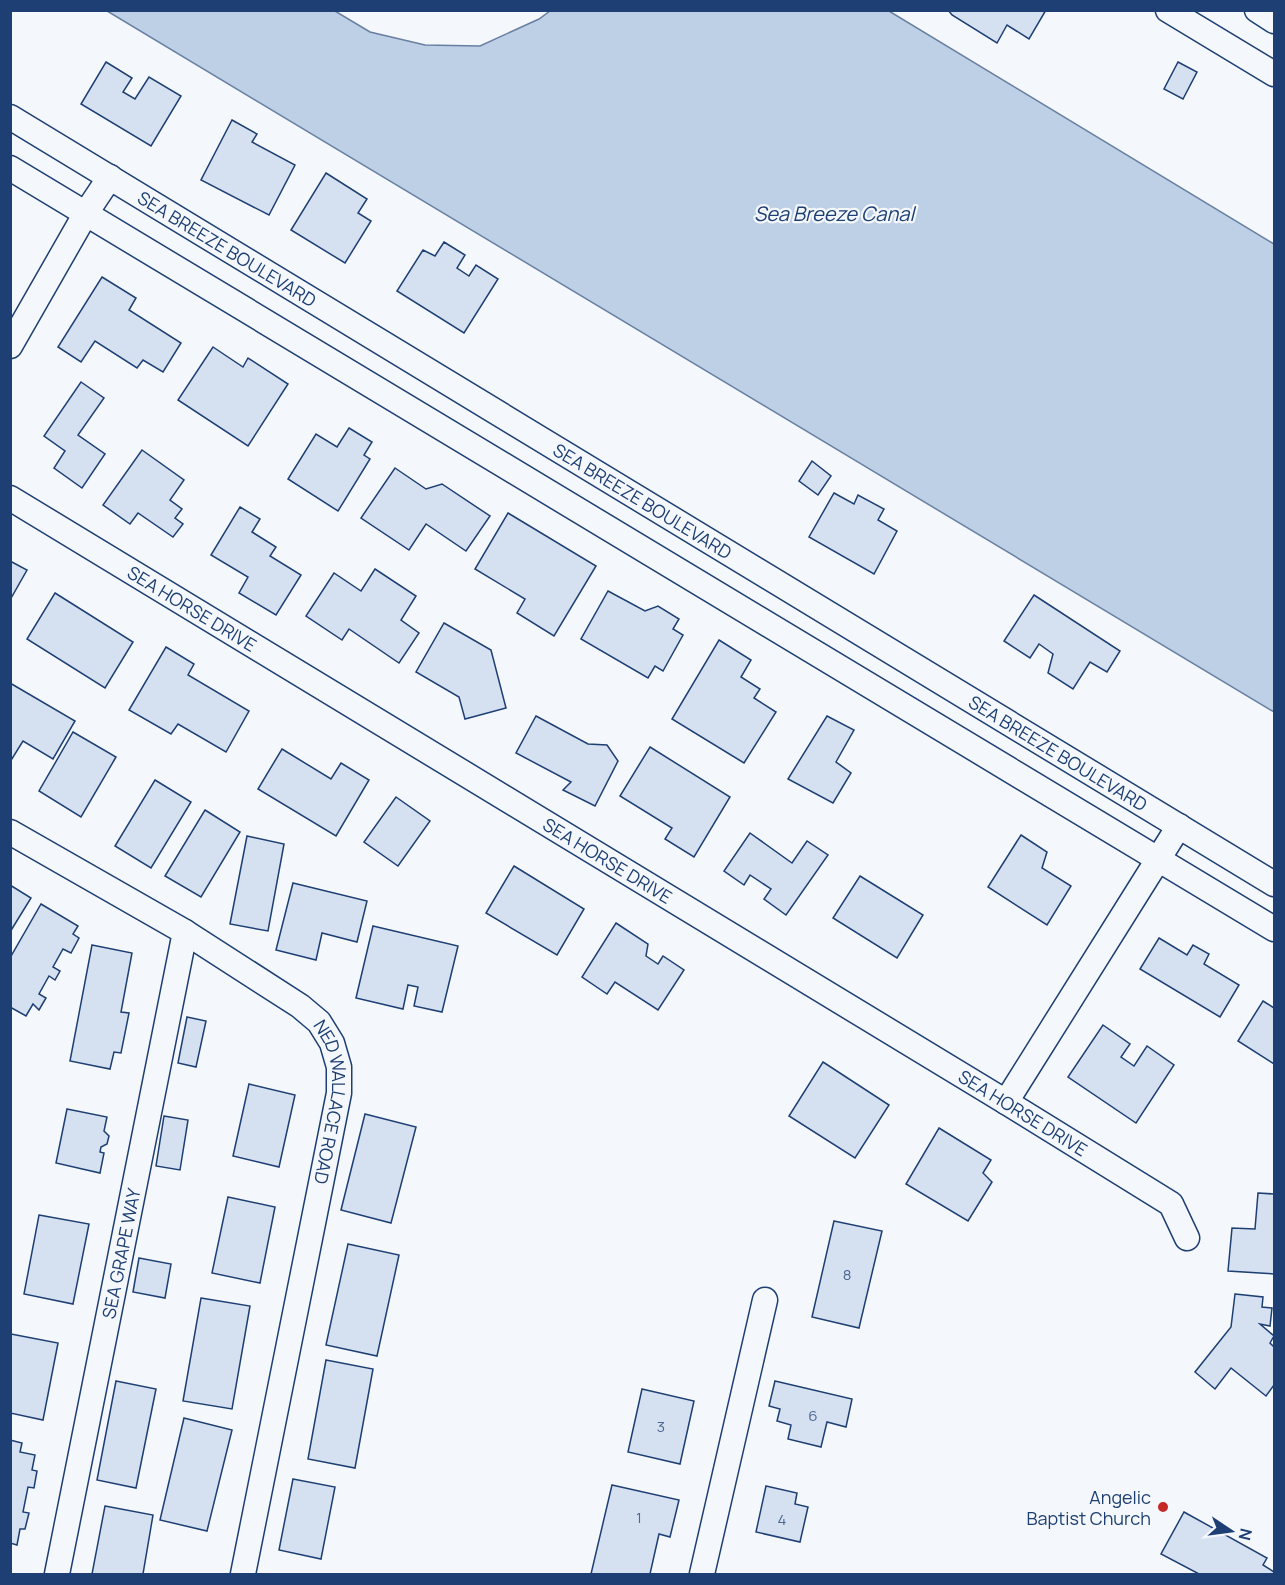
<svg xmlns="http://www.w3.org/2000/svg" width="1285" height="1585" viewBox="0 0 1285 1585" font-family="Manrope,sans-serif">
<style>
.water{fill:#bed0e5;stroke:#687fa3;stroke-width:1.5}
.building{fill:#d5e0f0;stroke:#1d3f73;stroke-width:1.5}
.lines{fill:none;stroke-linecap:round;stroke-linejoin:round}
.minor-casing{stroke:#1d3f73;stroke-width:27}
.minor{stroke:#f4f7fb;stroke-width:24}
.poi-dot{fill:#c62828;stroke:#f4f7fb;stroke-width:2}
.labels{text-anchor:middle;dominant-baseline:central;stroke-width:4.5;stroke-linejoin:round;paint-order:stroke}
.number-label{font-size:15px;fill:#4b6792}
.street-label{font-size:18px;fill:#1d3f73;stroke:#f4f7fb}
.poi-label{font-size:18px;fill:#1d3f73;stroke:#f4f7fb;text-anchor:end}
.water-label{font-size:20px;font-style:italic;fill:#1d3f73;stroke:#f4f7fb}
</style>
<rect width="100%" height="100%" fill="#f4f7fb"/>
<path class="water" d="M107,11H335L370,32L425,45L480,46L539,19L550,11H889L1274,244V712Z"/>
<g class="building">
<path d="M948,10H1046L1029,39L1007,25L997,43L952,15Z"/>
<path d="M106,62L132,78L123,92L135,99L149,77L181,96L151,146L81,104Z"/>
<path d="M1178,62L1197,72L1183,99L1164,89Z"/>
<path d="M232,120L257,134L252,142L295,165L269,215L201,180Z"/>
<path d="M326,173L367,199L358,213L371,221L345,263L291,230Z"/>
<path d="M444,242L465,255L457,268L469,276L476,265L498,279L464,333L397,291L423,250L435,256Z"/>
<path d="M102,277L136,298L129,310L181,343L163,372L143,360L137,368L95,341L81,362L58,347Z"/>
<path d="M213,347L243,367L248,358L288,384L248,446L178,400Z"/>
<path d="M81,382L104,398L78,435L105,454L82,488L54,468L65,451L44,436Z"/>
<path d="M349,428L372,442L364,455L370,459L338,511L288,479L316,434L337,447Z"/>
<path d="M142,450L184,480L170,500L182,509L175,518L183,524L173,537L138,513L130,524L103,505Z"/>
<path d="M812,461L831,476L818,495L799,481Z"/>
<path d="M395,468L426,489L442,484L490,516L466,551L426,524L409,550L361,518Z"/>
<path d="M834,493L854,504L858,495L884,509L878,520L897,531L874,574L809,537Z"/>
<path d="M240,507L260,519L252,532L276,547L270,556L301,575L276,615L239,593L248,577L211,555Z"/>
<path d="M508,513L596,566L554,636L517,613L525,599L475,569Z"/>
<path d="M10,561L27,570L10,600Z"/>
<path d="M375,569L416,596L401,620L419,633L399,663L349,629L342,640L306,616L334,573L361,591Z"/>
<path d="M608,591L645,611L658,606L679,619L673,629L683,635L663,671L655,666L648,678L581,639Z"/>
<path d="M55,593L133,642L105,688L27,639Z"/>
<path d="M1034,595L1120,651L1107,672L1090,662L1073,689L1048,673L1053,654L1039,644L1030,658L1004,641Z"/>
<path d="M444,623L491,650L506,708L465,719L459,697L416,672Z"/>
<path d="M719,640L751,660L741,677L760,689L754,698L776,712L744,763L672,719Z"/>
<path d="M166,647L194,664L188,675L249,711L226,752L178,724L171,734L129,710Z"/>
<path d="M10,683L75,721L53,759L23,741L10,762Z"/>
<path d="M536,716L588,744L607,745L618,761L595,806L563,790L571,782L516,753Z"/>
<path d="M827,716L854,730L836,762L851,773L833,803L788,779Z"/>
<path d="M73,732L116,757L81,817L39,791Z"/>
<path d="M650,747L730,797L694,857L665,839L672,828L620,796Z"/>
<path d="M282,749L331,779L341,763L369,780L336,836L258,789Z"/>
<path d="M155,780L191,802L151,868L115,846Z"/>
<path d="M396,797L430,821L398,866L364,842Z"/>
<path d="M205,810L240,832L201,897L165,876Z"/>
<path d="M750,833L792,863L807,841L828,855L786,915L764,899L771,889L750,875L744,885L724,871Z"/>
<path d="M1021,835L1047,852L1042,868L1071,886L1047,925L988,887Z"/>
<path d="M247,836L284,844L268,931L230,924Z"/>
<path d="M514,866L584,909L557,955L486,913Z"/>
<path d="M860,876L923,915L897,958L833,918Z"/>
<path d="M293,883L367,901L357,942L322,933L316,960L276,950Z"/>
<path d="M10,885L31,898L10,932Z"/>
<path d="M41,904L78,926L73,934L79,938L71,953L63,949L53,967L60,971L55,980L49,976L39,994L46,998L39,1010L33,1004L26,1016L10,1007V958Z"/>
<path d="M616,923L648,944L646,956L658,964L663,956L684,970L658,1010L615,982L607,994L582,977Z"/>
<path d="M373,926L458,946L442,1012L414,1006L418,987L408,985L403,1009L356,998Z"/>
<path d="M1159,938L1187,955L1193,945L1209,954L1204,964L1239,985L1220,1017L1140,969Z"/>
<path d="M92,945L132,953L121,1012L129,1013L121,1053L114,1052L110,1069L70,1061Z"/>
<path d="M1263,1001L1274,1008V1064L1238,1041Z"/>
<path d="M187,1017L206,1021L196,1067L178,1063Z"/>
<path d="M1103,1025L1130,1044L1121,1057L1134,1066L1147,1046L1174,1065L1136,1123L1068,1077Z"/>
<path d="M823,1062L889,1105L855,1158L789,1116Z"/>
<path d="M249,1084L295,1095L279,1167L233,1156Z"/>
<path d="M67,1109L107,1117L104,1131L109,1136L107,1144L101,1147L100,1152L104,1153L100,1173L56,1163Z"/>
<path d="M365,1114L416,1127L391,1223L341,1210Z"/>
<path d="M164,1116L188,1120L180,1170L156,1166Z"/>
<path d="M939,1128L991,1160L983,1173L992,1182L968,1221L906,1184Z"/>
<path d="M1258,1193L1274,1194V1274L1228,1271L1232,1228L1255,1229Z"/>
<path d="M228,1197L275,1207L260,1283L212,1273Z"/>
<path d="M39,1215L89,1224L73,1304L24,1294Z"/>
<path d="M834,1221L882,1231L859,1328L812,1317Z"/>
<path d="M348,1244L399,1255L377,1356L326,1345Z"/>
<path d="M139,1258L171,1264L165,1298L133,1292Z"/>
<path d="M1235,1294L1263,1297L1262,1307L1272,1308L1270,1326L1260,1324L1274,1336L1270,1343L1274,1347V1385L1266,1396L1231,1368L1215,1389L1195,1372L1231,1327Z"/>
<path d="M201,1298L250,1306L232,1409L183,1401Z"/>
<path d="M11,1334L58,1343L43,1420L10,1413Z"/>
<path d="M326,1360L373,1369L355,1468L308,1459Z"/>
<path d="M116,1381L156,1389L136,1488L97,1480Z"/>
<path d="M775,1381L852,1399L846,1427L827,1422L821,1447L788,1439L791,1425L777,1421L780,1409L769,1406Z"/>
<path d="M642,1389L694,1401L680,1464L628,1452Z"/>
<path d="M184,1418L232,1430L207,1531L160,1520Z"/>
<path d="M10,1440L22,1443L20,1452L35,1455L32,1470L37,1471L34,1488L28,1487L23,1512L29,1513L25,1529H20L17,1545L10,1543Z"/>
<path d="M293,1479L335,1487L321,1559L279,1550Z"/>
<path d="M612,1485L679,1500L670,1537L659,1534L650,1574H591Z"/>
<path d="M766,1486L797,1493L795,1504L808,1507L800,1542L756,1532Z"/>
<path d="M105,1506L153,1515L143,1574H92Z"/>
<path d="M1184,1512L1267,1558L1263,1565L1274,1572V1574H1199L1161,1554Z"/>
</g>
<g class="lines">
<g class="minor-casing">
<g id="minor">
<path d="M1168,10L1274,74"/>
<path d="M1257,10L1274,21"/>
<path id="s1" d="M10,117L1274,884"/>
<path d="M10,168L1274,929"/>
<path d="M10,346L86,213L110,177"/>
<path id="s2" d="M10,498L1006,1102L1171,1204L1187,1238"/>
<path id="s3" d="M10,832L185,932L300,1006L319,1022L332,1043L339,1067V1093L243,1574"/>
<path d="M1006,1102L1179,826"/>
<path id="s4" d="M57,1574L185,932"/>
<path d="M702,1574L765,1300"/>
</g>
</g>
<use href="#minor" class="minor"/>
</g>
<circle class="poi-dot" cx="1163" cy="1507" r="6"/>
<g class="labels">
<g class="number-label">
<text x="847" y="1274">8</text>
<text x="813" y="1415">6</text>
<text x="661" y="1426">3</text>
<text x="639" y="1517">1</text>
<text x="782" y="1519">4</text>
</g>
<g class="street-label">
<text stroke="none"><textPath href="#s1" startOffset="254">SEA BREEZE BOULEVARD</textPath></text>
<text stroke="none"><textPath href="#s1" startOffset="740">SEA BREEZE BOULEVARD</textPath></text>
<text stroke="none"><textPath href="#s2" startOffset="213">SEA HORSE DRIVE</textPath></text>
<text stroke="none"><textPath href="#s1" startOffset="1226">SEA BREEZE BOULEVARD</textPath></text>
<text stroke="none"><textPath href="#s2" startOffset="699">SEA HORSE DRIVE</textPath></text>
<text stroke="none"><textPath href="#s3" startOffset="447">NED WALLACE ROAD</textPath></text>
<text stroke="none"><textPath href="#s2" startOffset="1185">SEA HORSE DRIVE</textPath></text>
<text stroke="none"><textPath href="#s4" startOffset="327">SEA GRAPE WAY</textPath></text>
</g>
<g class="poi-label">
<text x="1151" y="1497">Angelic<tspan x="1151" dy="21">Baptist Church</tspan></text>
</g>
<g class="water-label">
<text x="834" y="213">Sea Breeze Canal</text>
</g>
</g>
<rect width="1285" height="1585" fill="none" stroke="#1d3f73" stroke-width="24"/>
<g transform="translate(1231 1531) rotate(103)" stroke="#f4f7fb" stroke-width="4.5" paint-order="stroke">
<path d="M0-4.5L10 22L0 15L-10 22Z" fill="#1d3f73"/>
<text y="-9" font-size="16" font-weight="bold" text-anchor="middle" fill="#1d3f73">N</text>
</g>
</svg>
